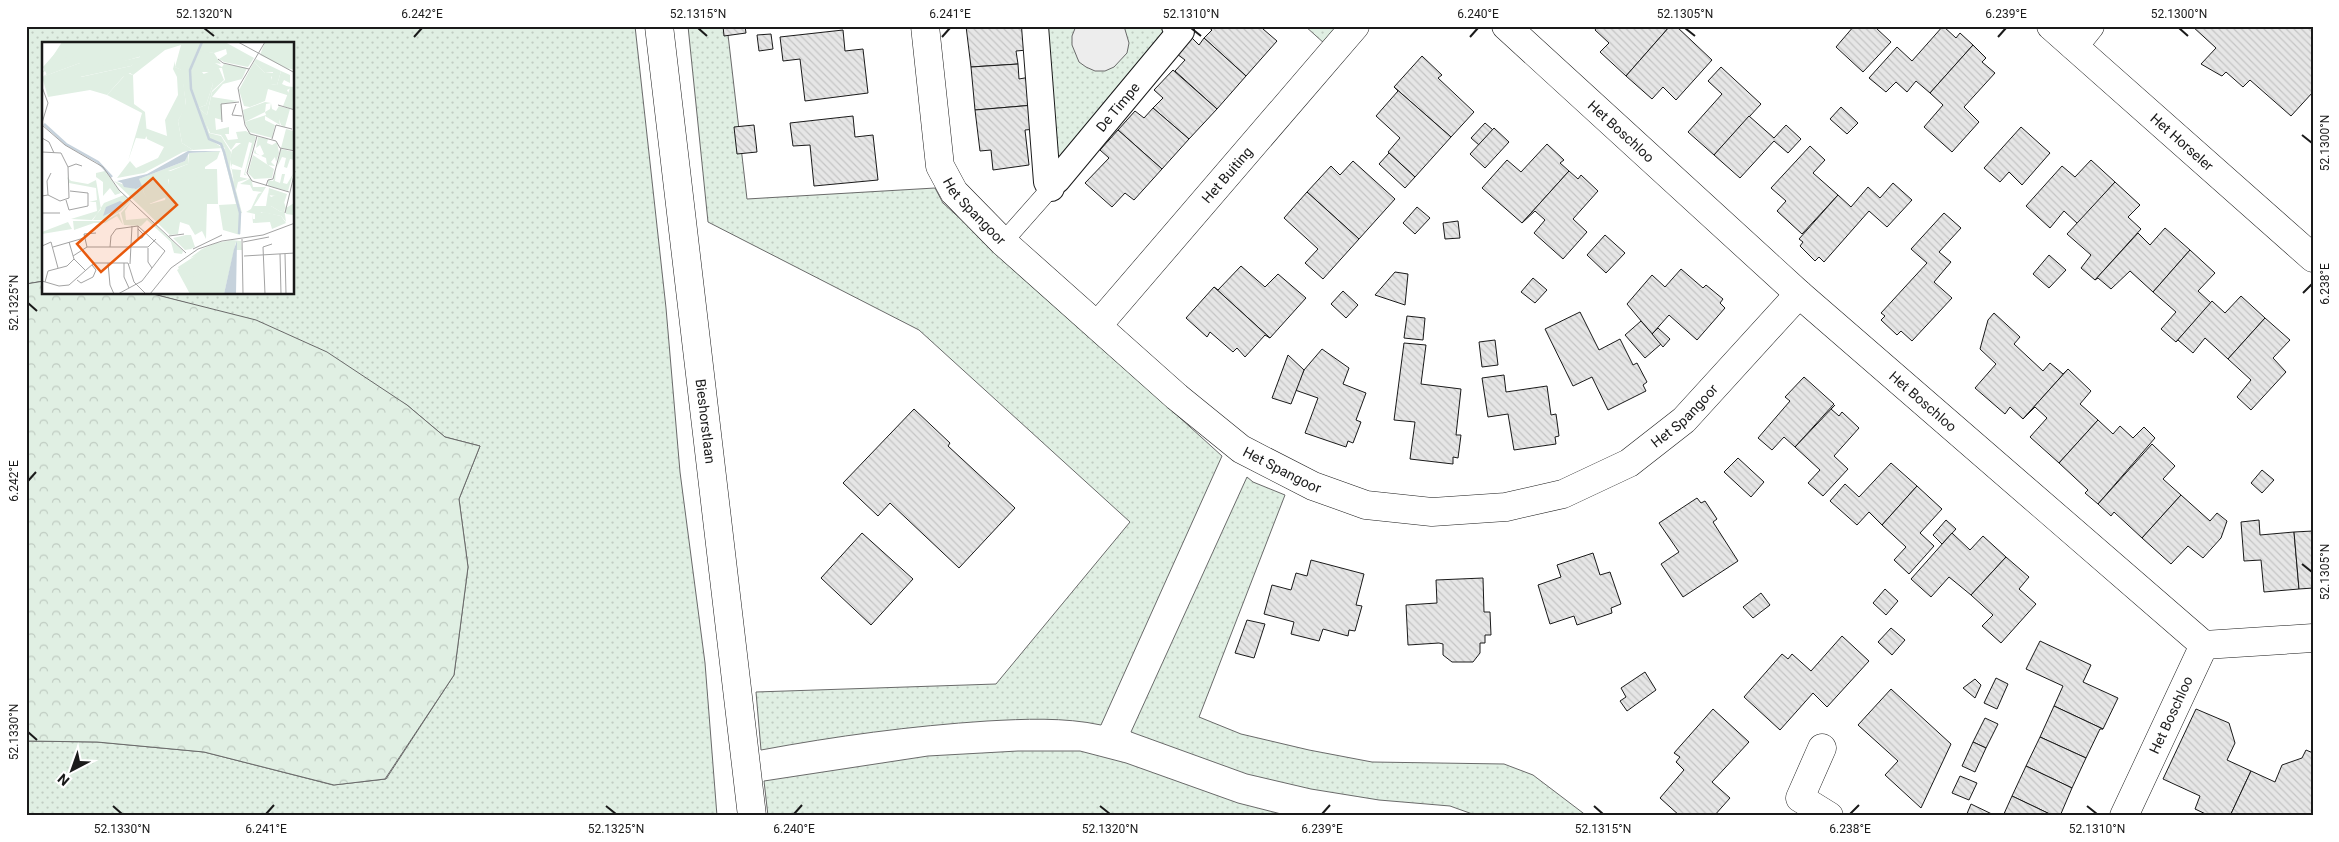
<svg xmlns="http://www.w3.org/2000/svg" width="2339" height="842" viewBox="0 0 2339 842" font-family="Roboto,sans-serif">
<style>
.green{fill:url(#green-dots);stroke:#6a6a6a}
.forest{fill:url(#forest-crowns);stroke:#6a6a6a}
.parking{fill:#ededed;stroke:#6a6a6a}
.building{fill:url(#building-back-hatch);stroke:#1a1a1a}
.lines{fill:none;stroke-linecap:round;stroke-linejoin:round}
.service-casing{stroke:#1a1a1a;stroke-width:19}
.pedestrian-casing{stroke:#1a1a1a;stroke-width:28}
.minor-casing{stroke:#1a1a1a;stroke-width:29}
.service{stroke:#fff;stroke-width:18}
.pedestrian{stroke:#fff;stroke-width:26}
.minor{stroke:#fff;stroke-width:28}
.ticks{fill:none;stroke:#1a1a1a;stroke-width:2}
.labels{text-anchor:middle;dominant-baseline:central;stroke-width:4;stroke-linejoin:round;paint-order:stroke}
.street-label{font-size:14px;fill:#1a1a1a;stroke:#fff}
.inset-river{fill:none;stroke:#c6d2dc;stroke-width:2.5}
.inset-road{fill:none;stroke:#a3a3a3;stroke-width:1}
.view{fill:#e8590c;fill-opacity:0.15;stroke:#e8590c;stroke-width:2.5}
.inset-edge{fill:none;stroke:#1a1a1a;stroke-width:2.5}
.neatline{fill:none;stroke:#1a1a1a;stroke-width:2}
.ticks-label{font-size:12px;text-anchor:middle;fill:#1a1a1a}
</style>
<defs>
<pattern id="green-dots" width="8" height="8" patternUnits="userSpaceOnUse" patternTransform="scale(1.25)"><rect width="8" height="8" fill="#e0efe3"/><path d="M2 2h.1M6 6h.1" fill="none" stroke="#c0ccc2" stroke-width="1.8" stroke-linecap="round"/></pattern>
<pattern id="forest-crowns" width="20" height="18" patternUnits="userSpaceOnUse" patternTransform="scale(1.25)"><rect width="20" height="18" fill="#e0efe3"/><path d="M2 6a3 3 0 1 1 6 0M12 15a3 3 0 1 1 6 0" fill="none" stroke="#c0ccc2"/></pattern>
<pattern id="building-back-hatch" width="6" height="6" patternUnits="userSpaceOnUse" patternTransform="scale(1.25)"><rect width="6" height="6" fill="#e6e6e6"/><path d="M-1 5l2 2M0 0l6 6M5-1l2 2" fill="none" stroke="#c5c5c5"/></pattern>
</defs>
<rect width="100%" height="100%" fill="#fff"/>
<g class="green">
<path d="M26,26H635L666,308L680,472L705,663L717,816H26V741L97,742L204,752L333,785L386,779L454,675L468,567L459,499L480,446L445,437L407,405L187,303L153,294H294V44H44V281L26,284Z"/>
<path d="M688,26H727L747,199L935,188L943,203L1222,456L1101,725C1064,717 1024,719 987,721C911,726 836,736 761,750L756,692L996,684L1130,522L919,330L708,222Z"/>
<path d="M1043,26H1163L1170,33L1057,167Z"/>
<path d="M1305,26H1341L1325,44Z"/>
<path d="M1247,477L1253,482L1285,495L1199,717L1241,734L1309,750L1372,762L1504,764L1533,775L1587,816H1478L1450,806L1379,800L1311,789L1247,774L1131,732Z"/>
<path d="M1018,751H1080L1126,763L1238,803L1289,816H768L764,781L928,756Z"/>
</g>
<path class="forest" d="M44,281V294H153L256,320L327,352L407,405L445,437L480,446L459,499L468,567L454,675L385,779L334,785L204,752L97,742L26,741V284Z"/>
<path class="parking" d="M1076,26H1124L1129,43L1127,53L1114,67L1105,71H1095L1086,67L1079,62L1072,45V36Z"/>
<g class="building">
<path d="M723,26H745L746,33L724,36Z"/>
<path d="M966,26H1025L1027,50L1016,51L1018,64L971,67Z"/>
<path d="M1207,26H1266L1263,29L1277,41L1246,76L1204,38L1212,30Z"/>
<path d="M1598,26H1670L1626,76L1600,52L1609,43L1595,30Z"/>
<path d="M1670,26H1676L1712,60L1676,100L1663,87L1652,99L1626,76Z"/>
<path d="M1854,26H1878L1876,28L1891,42L1863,72L1836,47Z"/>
<path d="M1943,26L1956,38L1960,33L1973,45L1930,93L1916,81L1907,92L1896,82L1886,92L1869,78L1897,47L1912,61Z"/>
<path d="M2192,26H2309L2313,29V92L2291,116L2250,80L2243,87L2226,72L2222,76L2220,75L2201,64L2216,48Z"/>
<path d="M843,30L845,51L863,49L868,93L805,101L800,59L783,61L780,37Z"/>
<path d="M771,34L773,49L759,51L757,35Z"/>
<path d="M1192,38L1199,45L1204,38L1246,76L1217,109L1175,71L1185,60L1177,54Z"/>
<path d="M1973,45L1986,58L1982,62L1995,73L1964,107L1979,122L1952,152L1924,127L1943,105L1930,93Z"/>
<path d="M1422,56L1442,75L1438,78L1474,112L1451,137L1394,87Z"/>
<path d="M1018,64L1019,79L1030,77L1034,105L975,110L971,67Z"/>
<path d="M1721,67L1761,104L1714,155L1688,132L1722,94L1708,81Z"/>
<path d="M1173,70L1217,109L1189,139L1153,108L1163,98L1154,90Z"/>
<path d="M1394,87L1451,137L1415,177L1388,152L1400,138L1376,116L1398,91Z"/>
<path d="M1034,105L1036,129L1025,130L1029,165L993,170L991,150L980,151L975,110Z"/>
<path d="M1841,107L1858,123L1847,134L1830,119Z"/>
<path d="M1153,108L1189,139L1162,169L1118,130L1135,111L1144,118Z"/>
<path d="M853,116L855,137L873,135L878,180L814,186L810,145L793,146L790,123Z"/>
<path d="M1749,116L1774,138L1786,125L1801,139L1788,153L1774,141L1740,178L1714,155Z"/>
<path d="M1485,123L1493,130L1479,145L1471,138Z"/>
<path d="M754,125L757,152L737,154L734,127Z"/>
<path d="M2021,127L2050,153L2022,185L2009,172L2000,182L1984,168Z"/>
<path d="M1494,128L1509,142L1485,168L1470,154Z"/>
<path d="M1118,130L1162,169L1134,200L1125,193L1112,207L1085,183L1109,158L1100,150Z"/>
<path d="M1547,144L1564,160L1560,163L1569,171L1522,223L1482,188L1507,160L1521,172Z"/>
<path d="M1810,146L1825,160L1813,173L1838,195L1802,234L1777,211L1786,201L1771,188Z"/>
<path d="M1389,153L1415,177L1405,188L1379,164Z"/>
<path d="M2091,160L2115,182L2078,224L2064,211L2050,228L2026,206L2062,166L2075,177Z"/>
<path d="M1353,161L1395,199L1359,239L1307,192L1331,166L1340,175Z"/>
<path d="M1569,171L1578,179L1581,175L1598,191L1573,219L1587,232L1563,259L1534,233L1545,220L1535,211L1522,223Z"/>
<path d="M2115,182L2140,205L2128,217L2141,229L2095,280L2081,268L2091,255L2067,234Z"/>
<path d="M1893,183L1912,200L1887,227L1869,211L1824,262L1819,257L1815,261L1800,246L1803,242L1799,239L1838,195L1851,207L1868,187L1880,198Z"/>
<path d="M1307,192L1359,239L1323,279L1305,263L1318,249L1284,218Z"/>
<path d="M1417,207L1430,218L1415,234L1403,223Z"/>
<path d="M1944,213L1961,228L1939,252L1951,262L1934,282L1952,298L1912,341L1901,331L1897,335L1881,320L1885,316L1881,313L1927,263L1911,249Z"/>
<path d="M1458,221L1460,238L1445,239L1443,223Z"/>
<path d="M2165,228L2190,250L2153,292L2130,271L2111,289L2098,278L2095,280L2138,233L2150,245Z"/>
<path d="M1605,235L1625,253L1606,273L1587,255Z"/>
<path d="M2190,250L2215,273L2198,291L2211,303L2176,342L2161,329L2176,312L2153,292Z"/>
<path d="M2049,255L2066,270L2049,288L2033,274Z"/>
<path d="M1241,266L1265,287L1278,274L1306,298L1270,338L1214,287L1218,290Z"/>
<path d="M1681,269L1703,288L1706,285L1723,299L1720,303L1725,308L1697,340L1669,315L1652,334L1627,304L1652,275L1665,287Z"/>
<path d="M1395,272L1408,274L1405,305L1375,295Z"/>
<path d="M1533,278L1547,290L1535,303L1521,292Z"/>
<path d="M1214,287L1270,338L1265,335L1245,357L1237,348L1233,352L1210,332L1207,337L1186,318Z"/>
<path d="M1343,291L1358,305L1346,318L1331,304Z"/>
<path d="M2241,296L2265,318L2228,359L2205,338L2193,353L2178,340L2176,342L2212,301L2225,313Z"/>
<path d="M1580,312L1599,350L1620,339L1633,365L1637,363L1647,382L1643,385L1646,391L1608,410L1592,377L1573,386L1545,329Z"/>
<path d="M1994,313L2020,337L2014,344L2043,371L2050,363L2063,374L2068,369L2023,419L2010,407L2005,414L1975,388L1996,364L1980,349L1988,320Z"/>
<path d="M1407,316L1425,318L1423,340L1404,338Z"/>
<path d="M2265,318L2290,340L2273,358L2286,372L2251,410L2237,397L2251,380L2228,359Z"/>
<path d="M1641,321L1661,344L1645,358L1625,335Z"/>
<path d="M1658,328L1670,339L1663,347L1652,334Z"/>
<path d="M1495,340L1498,365L1482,367L1479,342Z"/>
<path d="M1404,343L1426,345L1421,384L1461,389L1456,435H1461L1458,458L1453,457V464L1410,459L1415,422L1394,420Z"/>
<path d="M1322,349L1349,368L1343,384L1366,393L1356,420L1361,422L1353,443L1348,441L1346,447L1305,433L1318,398L1295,390L1304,370Z"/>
<path d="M1288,355L1304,370L1291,404L1272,398Z"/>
<path d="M2068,369L2091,391L2080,404L2098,420L2059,463L2030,437L2047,418L2035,407L2023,419Z"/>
<path d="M1504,375L1506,392L1547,386L1551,415L1556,414L1559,436L1555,437L1556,444L1514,450L1508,414L1488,417L1482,378Z"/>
<path d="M1804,377L1834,404L1795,447L1784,437L1772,450L1758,438L1790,401L1785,397Z"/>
<path d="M1835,405L1831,409L1839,416L1842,412L1859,428L1834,456L1848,469L1823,496L1808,483L1820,470L1795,447Z"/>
<path d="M914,409L950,443L948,446L1015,508L959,568L890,503L878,516L843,483Z"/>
<path d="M2098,420L2113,434L2120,426L2133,438L2144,427L2155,438L2098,504L2085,493L2088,490L2059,463Z"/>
<path d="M2152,444L2175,466L2163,479L2181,495L2142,538L2114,512L2111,516L2098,504Z"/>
<path d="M1738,458L1764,482L1751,497L1724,472Z"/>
<path d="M1891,463L1917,486L1882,525L1869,512L1857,525L1830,501L1845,484L1859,497Z"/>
<path d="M2262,470L2274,480L2262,493L2251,483Z"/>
<path d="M1917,486L1942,509L1920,533L1934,546L1909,574L1894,560L1906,547L1882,525Z"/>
<path d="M2181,495L2210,521L2217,513L2227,521L2221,538L2203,558L2188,546L2171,564L2142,538Z"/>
<path d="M1697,498L1701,503L1705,501L1717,519L1713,522L1738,561L1683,597L1661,564L1679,552L1659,523Z"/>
<path d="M1946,520L1956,529L1942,544L1933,535Z"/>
<path d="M2259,520L2260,535L2294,532L2299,589L2264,592L2261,560L2244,561L2241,522Z"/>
<path d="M2313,531V588L2299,589L2294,532Z"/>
<path d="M862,533L913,579L871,625L821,578Z"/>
<path d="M1952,533L1970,550L1983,536L2006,557L1971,595L1949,577L1931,597L1911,579Z"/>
<path d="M1593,553L1600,575L1610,572L1621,604L1611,608L1612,613L1577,625L1574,616L1550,624L1538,585L1561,577L1557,565Z"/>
<path d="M2006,557L2029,577L2019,589L2036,604L2001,643L1982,626L1993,615L1971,595Z"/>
<path d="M1311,560L1364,574L1356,605L1362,606L1355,631L1349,630L1348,636L1323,629L1319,641L1291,634L1294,622L1264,614L1272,585L1291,590L1296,573L1307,576Z"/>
<path d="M1483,578L1484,612H1490L1491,635H1485V643H1480V653L1473,662H1452L1443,655V644L1439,643L1408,645L1406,605L1437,603L1436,580Z"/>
<path d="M1885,589L1898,601L1886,615L1873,603Z"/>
<path d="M1761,593L1770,605L1753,618L1743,607Z"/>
<path d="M1247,620L1265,624L1254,658L1235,653Z"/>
<path d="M1891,628L1905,640L1892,655L1878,642Z"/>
<path d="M1842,636L1869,661L1827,707L1813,693L1780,730L1744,697L1782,654L1788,659L1792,654L1811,671Z"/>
<path d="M2040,641L2091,665L2083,682L2118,698L2103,729L2054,706L2063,686L2026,669Z"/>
<path d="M1645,672L1656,690L1627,711L1620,701L1626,697L1621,688Z"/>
<path d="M1996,678L2008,684L1997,709L1984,703Z"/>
<path d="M1975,679L1981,685L1975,698L1963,688Z"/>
<path d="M1891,689L1951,744L1921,808L1885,775L1898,761L1858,725Z"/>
<path d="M2054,706L2103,729H2100L2086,758L2040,737Z"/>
<path d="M1713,709L1749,742L1712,782L1730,798L1714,816H1680L1660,798L1684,770L1676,762L1680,757L1674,753Z"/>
<path d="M2196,709L2229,723L2235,743L2227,760L2251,771L2230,816H2210L2195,809L2200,796L2163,779Z"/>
<path d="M1985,718L1998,724L1986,748L1973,742Z"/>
<path d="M2040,737L2086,758L2072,788L2026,766Z"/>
<path d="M1973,742L1986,748L1975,772L1962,766Z"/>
<path d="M2306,750L2313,753V816H2230L2251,771L2275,782L2282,765L2302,758Z"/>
<path d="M2026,766L2072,788L2060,816H2054L2012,796Z"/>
<path d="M1960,776L1977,783L1969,800L1952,793Z"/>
<path d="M2012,796L2054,816H2003Z"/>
<path d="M1971,804L1996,816H1966Z"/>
</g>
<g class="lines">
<g class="service-casing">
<path id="service" d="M1003,242L1057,181"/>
</g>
<g class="pedestrian-casing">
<g id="pedestrian">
<path d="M1035,26L1047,182L1051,188"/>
<path id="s1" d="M1057,180L1181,31L1175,26"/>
</g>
</g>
<g class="minor-casing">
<g id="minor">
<path id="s2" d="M659,26L752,816"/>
<path id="s3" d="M925,26L940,166L954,192L1003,242L1177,397L1241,449L1313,486L1366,505L1432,512L1506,507L1563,494L1629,463L1684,420L1799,294"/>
<path id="s4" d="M1506,26L1799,294L2204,645L2124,816"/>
<path id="s5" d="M2051,26L2313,258"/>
<path d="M2074,46L2090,26"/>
<path id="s6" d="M1098,325L1355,26"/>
<path d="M2204,645L2313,638"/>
<path d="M1822,748L1800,798L1829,816"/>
</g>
</g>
<use href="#service" class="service"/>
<use href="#pedestrian" class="pedestrian"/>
<use href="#minor" class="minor"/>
</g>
<path class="ticks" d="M204,28L214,36M698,28L707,36M1191,28L1201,36M1685,28L1695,36M2179,28L2188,36M414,37L422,28M942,37L950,28M1470,37L1478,28M1998,37L2006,28M2302,135L2312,143M2303,293L2312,284M28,303L37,311M28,481L36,472M2302,564L2312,572M28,732L37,740M113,806L122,814M606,806L616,814M1100,806L1110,814M1594,806L1603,814M2087,806L2097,814M266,814L274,805M794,814L802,805M1322,814L1330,805M1850,814L1859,805"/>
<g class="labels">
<g class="street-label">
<text stroke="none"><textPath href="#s1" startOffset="95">De Timpe</textPath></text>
<text stroke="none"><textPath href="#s4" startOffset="156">Het Boschloo</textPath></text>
<text stroke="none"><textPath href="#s5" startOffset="175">Het Horseler</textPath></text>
<text stroke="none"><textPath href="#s6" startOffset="198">Het Buiting</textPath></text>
<text stroke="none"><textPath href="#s3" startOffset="198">Het Spangoor</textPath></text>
<text stroke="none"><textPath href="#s4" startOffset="561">Het Boschloo</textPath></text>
<text stroke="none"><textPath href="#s3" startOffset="1038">Het Spangoor</textPath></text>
<text stroke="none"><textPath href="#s2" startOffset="398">Bieshorstlaan</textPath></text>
<text stroke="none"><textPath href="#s3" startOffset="602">Het Spangoor</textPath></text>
<text transform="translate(2171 715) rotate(-65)">Het Boschloo</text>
</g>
</g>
<g transform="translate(42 42)">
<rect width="252" height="252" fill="#fff"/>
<path d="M23,0H159L156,8L172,11L179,22L173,21L180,25L182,22L205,26L200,37L181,42L170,55L196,59L180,62V78L173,76L174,88L187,85V92H183L186,98L196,97L194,90L204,89L214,95L203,132L209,136L196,140L194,148L191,142L199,172L198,193L181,188L177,163L194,162L180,107L192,141L188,117L190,108L199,101H194L189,108L179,93L168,91L163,79L162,87L167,97L181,106L151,108L140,101L136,79L144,62L139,28L133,25L139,3L123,8L91,33L88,31L81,35L65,53L48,48L6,55L0,35L38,21L39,35L89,24L100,14L48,29L43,16L5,33L1,25ZM177,26H180L183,38L170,50L165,73L156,66L164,63L171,42L160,30H174ZM207,100L210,101L202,133L208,134L207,137L198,135L199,128L189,127L190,122L200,126ZM223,0H252V28L246,26L252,30L218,13ZM214,17L239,29L235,43L228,42L231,30L223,31L212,20ZM241,44L252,45V68L241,64L248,46ZM229,61L230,67L234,69L237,64L248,67L243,85L239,83L237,77L238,83L223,74V78L233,83L230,96L207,90L203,80L224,73L223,70L228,67ZM244,87L251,89L252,109L239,106ZM216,95L226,97L225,101L230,103L235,100L237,111L234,120L233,115L229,120L233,124L225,123L224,116L212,111L213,107L214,111L219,114L222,112L218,103L214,106ZM239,107L252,110V129V118L248,117L245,126L242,125L244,116L240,115L235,125ZM146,112V122L126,129L163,134V127H175L176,162H165L164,197L160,189L153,193L147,183L138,180L136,192L128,193L72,139L93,147L97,137L143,119ZM124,134L127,138L123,158L108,162L101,149ZM211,113L232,127L230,136L212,137L206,131ZM234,128L233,139L238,141L240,132H243L241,141L245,142L251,132L246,149L226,144V138L231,139ZM63,129L79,151L73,153L68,146L61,154V140L54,135V131ZM25,135L29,139L46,142L54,138L59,167L50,178L29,177L55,169L54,160H47L55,158L54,146L27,141ZM226,151L229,155L234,153L241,157L244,166L252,161V173L244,172L242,166L239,170L229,164L216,165L213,164H224ZM82,153L88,159L79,169L62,178H51L62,161ZM89,160L83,169L84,178L106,176L141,209L140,212L132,211L129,200L105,178L99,184L82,183L79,171ZM222,170L239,174L244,181L230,187L228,180L211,181L210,171L211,177H217V171ZM77,171L81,183L75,174L63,181H52L32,188L31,179H63ZM26,180L30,187L0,192V190ZM144,193H149L153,205L149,207L143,208L131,196ZM190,198L199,199L200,208H194V200L182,252H148L136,225L170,203Z" fill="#e0efe3" fill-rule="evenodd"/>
<path d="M20,0H24L4,26L24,2L48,0L0,31ZM54,0L64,1L75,0L58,9L49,3ZM77,0H94L96,13L56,23L59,10ZM95,0H110L97,2L101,16L89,24L38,35V21L0,35L48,4L57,10L54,25L98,15ZM159,0H183L212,16L206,25L182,20L177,17L185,12L184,7L172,11L155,9ZM133,19V25L140,28L144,64L136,79L140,101L151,108L141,110L102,131L75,136L88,119L94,126L116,116L122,105L105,97L103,86L125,94L123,78L136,53L135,35L131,27ZM212,20L223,31H236L229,35V42L235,43L239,29L248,33V41L242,38L240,42L249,46L245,48L248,54L226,47L223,59L208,65L202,64L197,48ZM177,26L182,38L170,49L165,73L156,66L164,63L171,42L159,33ZM85,31L91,33L92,62L103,70L105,93L103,97L94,96L86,119L100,71L65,53ZM223,60L229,61L224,62L223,70L203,80L201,68ZM164,79L167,91L179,94L189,110L188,126L200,171H199L182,107L183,106L167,97L159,81ZM178,109L175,117L163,125V134L132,137L126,130L146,122L147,111ZM126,131L127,154L107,162L101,149L118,133ZM209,136L211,145H224L212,164H229L239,170L242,165L244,180L239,174L219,170L217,180L213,181V172L204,170L209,167L216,152L220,150L211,149L208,143L198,142ZM227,146L245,152L242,161L234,154L226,153ZM190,198L173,203V225L166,210L148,216L160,207L174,201ZM147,220L148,236L173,228V252H166L165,242L162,241L150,244L155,252H148L135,228Z" fill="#e0efe3"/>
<path d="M146,109H180L147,111L143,119L97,137L100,144L94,147L82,145L80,141L75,139L105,132ZM78,159L82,161L77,167L61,174L64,165ZM195,199L194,252H182L192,207Z" fill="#c6d2dc"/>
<path class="inset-river" d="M160,0L148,28L149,47L167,97L179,102L182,110L198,171L197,192M2,82L24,102L56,120L70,135"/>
<path class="inset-road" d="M196,0L253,31M223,0L196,46L203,83L208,92L234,99L238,106L253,109M176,17L181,21L207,27M0,45L6,61L0,81M194,62L190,73L200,74M236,63L253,68M180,80L179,62L197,60M0,83L23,103L61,125L77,148L144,211M215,94L205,131L210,139L247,150M0,96L7,100L12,111M230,97L234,83L250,87M0,110L19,111L26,125L34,122L40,124M224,144L226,138L231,137L239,106M6,153L5,139L9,131M0,154L6,153L18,159L27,156L26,125M24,158L27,168L46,164V151L28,149M0,171H18M243,171L253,129M96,187L102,193L100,196H96V184M54,191L42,192L45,205H106L114,197M127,194L142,192M200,197L201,252M27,200L32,217L44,229M201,200L227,195M0,204L9,200L16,226M11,205L42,196M68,205L69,194L74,187L96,184L123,209L100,239L76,252M106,206V220L110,226M151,207L180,193M238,212L239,252M243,212L244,252M31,214L45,205M202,214L253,211M66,221L68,243L72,252M82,221V235L87,246M88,222L90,184M35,238L39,241L51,235L54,228L50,223M0,239L17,244L27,243L52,221H86L92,240L104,252M3,240L6,229L25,224L32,217M108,252L129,226L156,207L180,199L221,193L253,181M223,252L221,205L230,202"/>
<path class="view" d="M111,136L135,163L59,230L35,202Z"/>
<rect width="252" height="252" class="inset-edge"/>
</g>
<rect width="2339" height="842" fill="none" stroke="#ffffff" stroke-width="55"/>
<g transform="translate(72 770) rotate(221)" stroke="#ffffff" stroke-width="4" paint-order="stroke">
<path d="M0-4L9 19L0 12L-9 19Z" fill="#1a1a1a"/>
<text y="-8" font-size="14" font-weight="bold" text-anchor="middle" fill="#1a1a1a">N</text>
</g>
<rect x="28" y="28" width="2284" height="786" class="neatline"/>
<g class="ticks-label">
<text x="204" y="18">52.1320°N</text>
<text x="422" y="18">6.242°E</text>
<text x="698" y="18">52.1315°N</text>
<text x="950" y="18">6.241°E</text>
<text x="1191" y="18">52.1310°N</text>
<text x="1478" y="18">6.240°E</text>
<text x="1685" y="18">52.1305°N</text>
<text x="2006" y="18">6.239°E</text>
<text x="2179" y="18">52.1300°N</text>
<text transform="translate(2325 143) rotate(-90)" y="4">52.1300°N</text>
<text transform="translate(2325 284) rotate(-90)" y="4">6.238°E</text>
<text transform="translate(14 303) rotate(-90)" y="4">52.1325°N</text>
<text transform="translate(14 481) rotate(-90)" y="4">6.242°E</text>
<text transform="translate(2325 572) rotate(-90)" y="4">52.1305°N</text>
<text transform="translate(14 732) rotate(-90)" y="4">52.1330°N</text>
<text x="122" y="833">52.1330°N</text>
<text x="266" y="833">6.241°E</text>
<text x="616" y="833">52.1325°N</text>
<text x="794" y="833">6.240°E</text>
<text x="1110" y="833">52.1320°N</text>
<text x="1322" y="833">6.239°E</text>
<text x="1603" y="833">52.1315°N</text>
<text x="1850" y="833">6.238°E</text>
<text x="2097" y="833">52.1310°N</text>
</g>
</svg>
